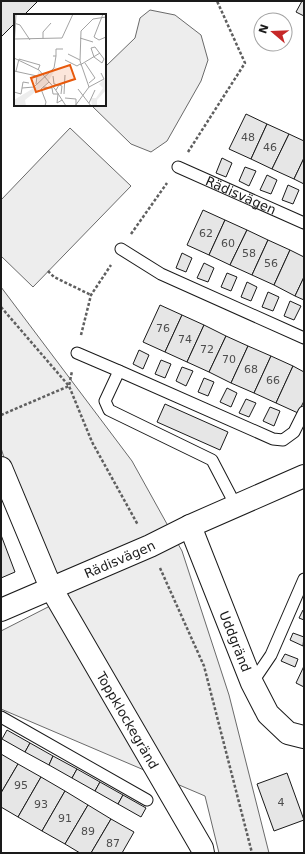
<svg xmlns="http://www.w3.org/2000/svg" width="305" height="854" viewBox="0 0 305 854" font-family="'DejaVu Sans',sans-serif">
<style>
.built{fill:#ededed;stroke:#6a6a6a}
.building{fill:#e6e6e6;stroke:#1a1a1a}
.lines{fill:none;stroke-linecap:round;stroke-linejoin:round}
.lane-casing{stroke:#1a1a1a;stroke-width:13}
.street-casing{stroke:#1a1a1a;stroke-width:24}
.path{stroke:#5f5f5f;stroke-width:2.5;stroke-dasharray:3 2;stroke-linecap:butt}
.lane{stroke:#fff;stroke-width:11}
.street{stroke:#fff;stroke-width:22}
.labels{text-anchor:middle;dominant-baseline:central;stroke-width:3;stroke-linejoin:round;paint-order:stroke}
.number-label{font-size:11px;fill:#4d4d4d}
.street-label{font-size:13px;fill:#1a1a1a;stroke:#fff}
.inset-road{fill:none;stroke:#a3a3a3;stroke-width:1}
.view{fill:#e8590c;fill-opacity:0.15;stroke:#e8590c;stroke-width:2}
.inset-edge{fill:none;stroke:#1a1a1a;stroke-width:2}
</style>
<rect width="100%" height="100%" fill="#fff"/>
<g class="built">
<path d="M150,10L175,15L201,35L208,60L201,81L167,141L151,152L131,144L91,105H105V67L135,38L140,18Z"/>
<path d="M70,128L131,186L33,287L1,256V200Z"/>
<path d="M1,287L132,461L182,551L229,695L269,853H219L205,796L1,709V631L50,606L1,448Z"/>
</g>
<g class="building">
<path d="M1,1H38L24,15H15V23L1,37Z"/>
<path d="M302,1H304V16L296,12Z"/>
<path d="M246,114L267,124L251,159L229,149Z"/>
<path d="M267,124L289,134L272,169L251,159Z"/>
<path d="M289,134L304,141V158L294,179L272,169Z"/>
<path d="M222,158L232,163L226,177L216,173Z"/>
<path d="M304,158V184L294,179Z"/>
<path d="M245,167L256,171L249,186L239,181Z"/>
<path d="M267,175L277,180L271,194L260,190Z"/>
<path d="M288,185L299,190L293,204L282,200Z"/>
<path d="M203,210L225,220L209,255L187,245Z"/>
<path d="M225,220L247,230L230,265L209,255Z"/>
<path d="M247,230L268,240L252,275L230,265Z"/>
<path d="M268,240L290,250L274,285L252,275Z"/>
<path d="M290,250L304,257V277L295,296L274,285Z"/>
<path d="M182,253L192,258L186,272L176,268Z"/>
<path d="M204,263L214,268L208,282L197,278Z"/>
<path d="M227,273L237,277L231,291L221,287Z"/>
<path d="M304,277V300L295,296Z"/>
<path d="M247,282L257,287L251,301L241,297Z"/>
<path d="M268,292L279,297L273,311L262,307Z"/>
<path d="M290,301L301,306L294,320L284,316Z"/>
<path d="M160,305L182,315L165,352L143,342Z"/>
<path d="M182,315L204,325L187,362L165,352Z"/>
<path d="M204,325L226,336L209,372L187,362Z"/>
<path d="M226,336L248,346L231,383L209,372Z"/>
<path d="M248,346L271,356L254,393L231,383Z"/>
<path d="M139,350L149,355L143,369L133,364Z"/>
<path d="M271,356L293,366L276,403L254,393Z"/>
<path d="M161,360L171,364L165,378L155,374Z"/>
<path d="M293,366L304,372V401L298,413L276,403Z"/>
<path d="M182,367L193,371L186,386L176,381Z"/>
<path d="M204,378L214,382L208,396L198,392Z"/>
<path d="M227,388L237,393L231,407L220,402Z"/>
<path d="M246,399L256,403L249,417L239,413Z"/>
<path d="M165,404L228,432L220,450L157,422Z"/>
<path d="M270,407L280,411L274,426L263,421Z"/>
<path d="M1,535L15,572L1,578Z"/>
<path d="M303,610H304V620L299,618Z"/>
<path d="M293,633L304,637L303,646L290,640Z"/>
<path d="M285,654L298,659L295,667L281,661Z"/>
<path d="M304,666V687L296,683Z"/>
<path d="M7,730L30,743L25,752L2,739Z"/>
<path d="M30,743L53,756L49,765L25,752Z"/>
<path d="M1,754L18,764L1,793Z"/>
<path d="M53,756L77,769L72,778L49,765Z"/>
<path d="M18,764L41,777L18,817L1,807V793Z"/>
<path d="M77,769L100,782L95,791L72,778Z"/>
<path d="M287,773L304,820L274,831L257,784Z"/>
<path d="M41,777L65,791L42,831L18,817Z"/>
<path d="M100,782L123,795L118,804L95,791Z"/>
<path d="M65,791L88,805L65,844L42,831Z"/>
<path d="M123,795L146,808L141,817L118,804Z"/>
<path d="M88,805L111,819L91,853H80L65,844Z"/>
<path d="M111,819L134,832L122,853H91Z"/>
</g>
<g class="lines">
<g class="lane-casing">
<g id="lane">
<path id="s1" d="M178,167L304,223"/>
<path d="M121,249L161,274L304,338"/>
<path d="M77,353L119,371"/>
<path d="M236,506L212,460L109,410L105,401L119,371L273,439L283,440L294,432L304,412"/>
<path d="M252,683L271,655L304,579"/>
<path d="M1,717L147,800"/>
</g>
</g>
<g class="street-casing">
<g id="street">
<path id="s2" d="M1,468L51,588L202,848L203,853"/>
<path id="s3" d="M190,526L252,683L268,714L288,733L304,737"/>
<path id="s4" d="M1,610L150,546L190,526L304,476"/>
</g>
</g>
<g class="path">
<path d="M188,152L245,63L217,1"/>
<path d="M131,234L167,183"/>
<path d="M48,271L54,277L91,295"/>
<path d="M1,307L69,386L92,442L138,525"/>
<path d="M81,335L91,295L111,265"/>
<path d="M1,415L69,386L72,371"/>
<path d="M160,568L204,666L252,853"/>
</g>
<use href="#lane" class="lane"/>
<use href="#street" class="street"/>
</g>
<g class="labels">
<g class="number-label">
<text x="248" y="137">48</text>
<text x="270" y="147">46</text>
<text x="206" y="233">62</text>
<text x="228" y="243">60</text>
<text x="249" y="253">58</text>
<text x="271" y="263">56</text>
<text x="163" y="328">76</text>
<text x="185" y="339">74</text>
<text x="207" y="349">72</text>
<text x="229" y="359">70</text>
<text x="251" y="369">68</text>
<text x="273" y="380">66</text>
<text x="21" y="785">95</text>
<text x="281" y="802">4</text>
<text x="41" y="804">93</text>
<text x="65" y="818">91</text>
<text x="88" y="831">89</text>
<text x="113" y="843">87</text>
</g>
<g class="street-label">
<text stroke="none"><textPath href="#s1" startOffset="69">Rädisvägen</textPath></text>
<text stroke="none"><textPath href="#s4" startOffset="129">Rädisvägen</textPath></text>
<text stroke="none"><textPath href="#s3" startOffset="124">Uddgränd</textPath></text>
<text stroke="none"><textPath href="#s2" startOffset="283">Toppklockegränd</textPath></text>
</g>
</g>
<g transform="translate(14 14)">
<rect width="92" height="92" fill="#fff"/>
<path d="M43,52L34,68L11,86L12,92H0V86L23,72L24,57L29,62ZM92,64V76L83,86V92H78L77,84H82L89,74L85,70Z" fill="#ededed"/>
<path class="inset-road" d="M89,0L80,23L85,26L92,23M0,9L6,11L16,26M66,24L79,28M0,25L48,24L59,0M29,25V18L37,9M81,33L90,45L88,49L80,43L77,34ZM0,34L2,0M54,40L66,46M42,42V35H49M0,44L25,56L41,75L52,92M51,46L63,52L66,50M71,49L81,64L75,69M66,51L86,39M0,57L23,62L22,70M2,57L5,45L26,51L24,56M39,62L40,70L45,71M29,73L38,74L39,80H45M75,73L90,65L87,59M8,74L20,73L40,54L42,42H39M64,75L77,92M42,76L45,71L48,72L47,80M0,78L7,80L9,68L15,69M44,80L43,89L48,86M50,80L51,61M51,84L62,85V91M75,89L81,76M31,92L32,88L27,75L35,68M61,92L75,73L66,47L67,17L79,5L92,3"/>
<path class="view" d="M56,51L61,65L22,78L17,64Z"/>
<rect width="92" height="92" class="inset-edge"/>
</g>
<rect width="305" height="854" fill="none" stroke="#1a1a1a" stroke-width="4"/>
<g transform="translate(273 32) rotate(289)"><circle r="19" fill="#ffffff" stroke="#a3a3a3"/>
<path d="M0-3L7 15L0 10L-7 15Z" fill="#c62828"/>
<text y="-6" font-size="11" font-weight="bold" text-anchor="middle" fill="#1a1a1a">N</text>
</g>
</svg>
